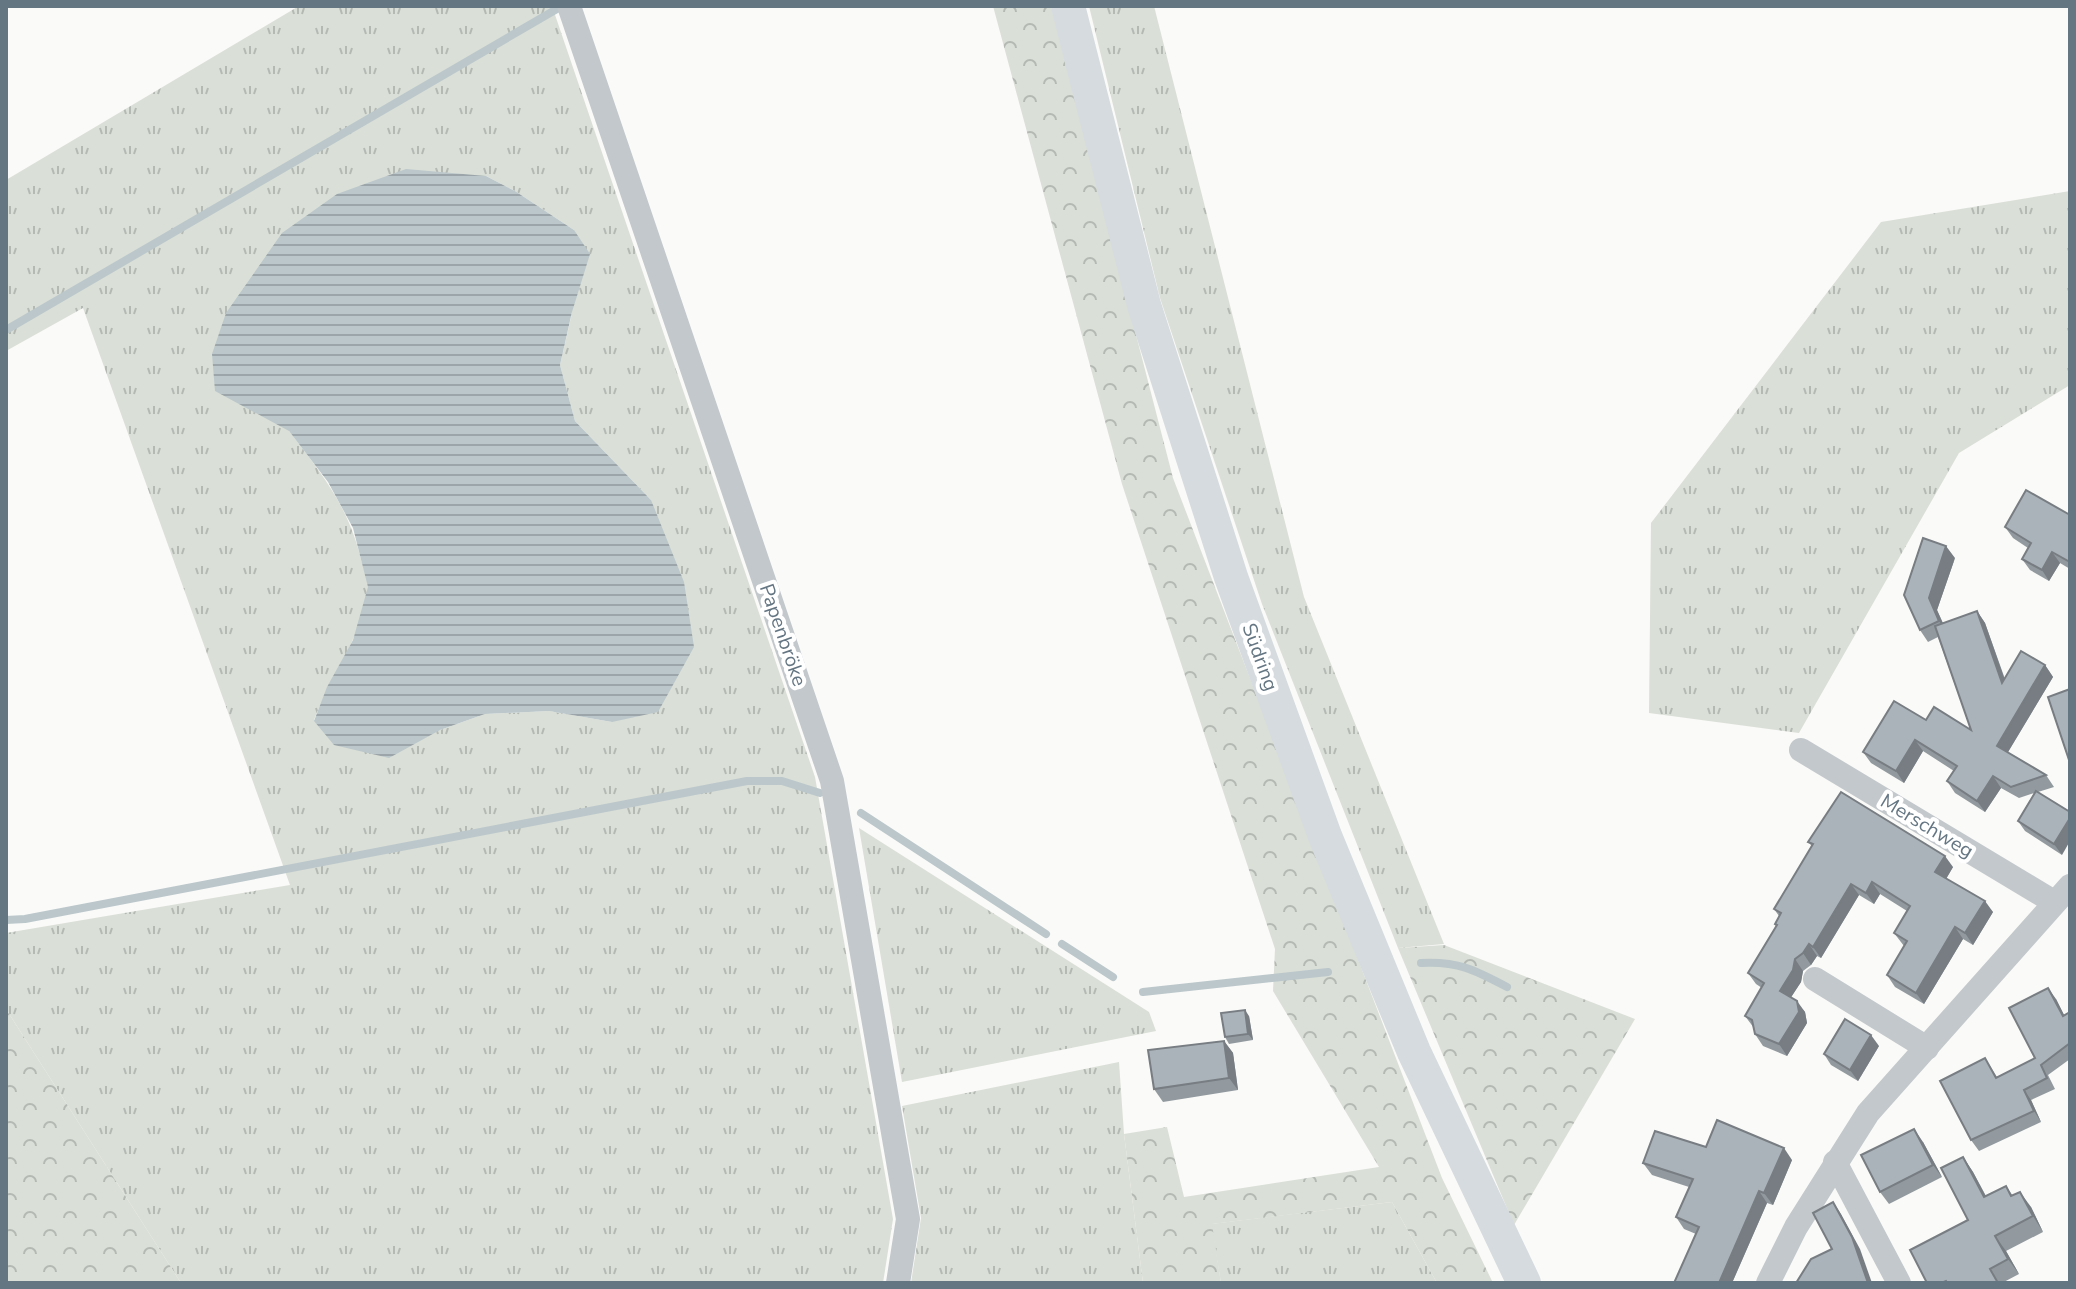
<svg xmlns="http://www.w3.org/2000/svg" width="2076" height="1289" viewBox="0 0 2076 1289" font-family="'Nunito Sans',sans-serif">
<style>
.grass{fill:url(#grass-tufts);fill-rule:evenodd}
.forest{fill:url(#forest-crowns)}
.water{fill:url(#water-rules)}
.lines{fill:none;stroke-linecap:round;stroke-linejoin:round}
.stream{stroke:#bbc7cb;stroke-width:8}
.street{stroke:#c3c8cc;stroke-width:24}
.secondary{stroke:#d6dbdf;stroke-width:34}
.wall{fill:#929a9f}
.shaded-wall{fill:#777d82}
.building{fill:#aab3b9;stroke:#777d82;stroke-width:2}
.labels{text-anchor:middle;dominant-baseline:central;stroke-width:8;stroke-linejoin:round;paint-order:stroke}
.street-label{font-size:20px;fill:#657683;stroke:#fff}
</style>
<defs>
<pattern id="grass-tufts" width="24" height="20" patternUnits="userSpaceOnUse" patternTransform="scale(2)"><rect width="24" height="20" fill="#dadfd7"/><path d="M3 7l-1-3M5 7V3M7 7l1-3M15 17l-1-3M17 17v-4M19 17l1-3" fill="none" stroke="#b4b9b4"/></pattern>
<pattern id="forest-crowns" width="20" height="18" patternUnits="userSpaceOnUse" patternTransform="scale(2)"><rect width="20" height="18" fill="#dadfd7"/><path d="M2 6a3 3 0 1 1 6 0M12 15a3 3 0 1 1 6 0" fill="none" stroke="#b4b9b4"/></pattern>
<pattern id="water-rules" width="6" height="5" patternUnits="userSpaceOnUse" patternTransform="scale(2)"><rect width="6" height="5" fill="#bbc7cb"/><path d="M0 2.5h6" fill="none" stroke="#9ca6aa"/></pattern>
</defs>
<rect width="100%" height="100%" fill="#fafaf8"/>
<g class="grass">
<path d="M299,6H552L815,777L893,1219L883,1283H181L6,1009V933L290,885L83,308L6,351V180ZM486,176L515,191L574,230L572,313L560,365L575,421L651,500L612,722L549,711L485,714L440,730L314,720C331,677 362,636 368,589C369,580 363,568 361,559C348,506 322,474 289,431Z"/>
<path d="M1089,6H1154L1304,597L1444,944L1398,948L1262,604L1160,298Z"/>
<path d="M2070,191V385L1959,453L1799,733L1649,713L1651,523L1881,222Z"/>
<path d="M859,828L1149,1012L1156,1031L902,1082Z"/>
<path d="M1119,1062L1124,1134L1143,1283H911L921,1218L902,1106Z"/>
<path d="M1392,1202L1437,1283H1221L1211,1224Z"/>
</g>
<g class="forest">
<path d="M993,6H1051L1173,478L1442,1178L1493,1283H1437L1392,1202L1212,1224L1221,1283H1143L1124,1134L1167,1127L1184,1197L1379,1167L1273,991L1275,949L1122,484Z"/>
<path d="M1444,945L1635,1019L1514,1225L1398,948Z"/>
<path d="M6,1009L181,1283H6Z"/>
</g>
<path class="water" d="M406,169L486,176L515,191L574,230L590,254L572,312L560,365L575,421L651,500L684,582L694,647L658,712L612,722L549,711L485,714L440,730L389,758L334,745L314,721L327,687L353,640L368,587L353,528L328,482L289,431L215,391L212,354L226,313L282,233L337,194Z"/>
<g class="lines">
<g class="stream">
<path d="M6,330L562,6"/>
<path d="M861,813L1046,934"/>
<path d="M6,920L25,919L747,781H782L820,793"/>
<path d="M1062,944L1113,977"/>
<path d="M1421,963C1458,961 1475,970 1507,987"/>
<path d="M1143,992L1328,972"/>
</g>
<g class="street">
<path d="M569,6L832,781L908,1219L898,1283"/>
<path d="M1801,750L2054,902"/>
<path d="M1815,979L1927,1048"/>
<path d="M1835,1162L1899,1283"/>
<path d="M1768,1283L1796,1227L1868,1113L2070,886"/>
</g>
<path class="secondary" d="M1068,6L1144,305L1231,577L1325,836L1414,1052L1524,1283"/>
</g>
<g class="wall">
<path d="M2070,515V569L2060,563L2049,581L2030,570L2022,559L2028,548L2013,538L2005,527Z"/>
<path d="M1955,558L1937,610L1943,623L1977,611L1985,623L2005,679L2045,665L2053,677L2008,752L2046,775L2054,787L2038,792L2062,855L2025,831L2018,821L2034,793L2019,798L2001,788L1985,812L1955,793L1947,781L1954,771L1923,751L1904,783L1871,763L1863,752L1926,720L1971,730L1938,637L1928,642L1920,630Z"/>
<path d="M1808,842L1953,867L1946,879L1993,912L1973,945L1963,939L1924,1004L1895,987L1887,975L1904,946L1894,933L1907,911L1880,894L1874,904L1859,895L1821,958L1817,956L1811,965L1803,971L1801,982L1791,997L1805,1012L1807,1023L1787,1056L1763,1046L1755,1034L1754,1028L1745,1016L1762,988L1756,984L1748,973L1776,926L1775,924L1779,916L1774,909L1812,846Z"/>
<path d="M2056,999L2064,1015L2070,1012V1059L2048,1075L2055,1089L2031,1100L2041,1122L1979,1151L1971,1140L1985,1058L1997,1077L2035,1058Z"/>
<path d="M1249,1016L1253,1040L1229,1044L1225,1037Z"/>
<path d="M1224,1041L1233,1053L1238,1090L1163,1102L1154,1089Z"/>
<path d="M1879,1046L1858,1081L1831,1065L1824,1054Z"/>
<path d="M1923,1142L1942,1177L1889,1204L1880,1192Z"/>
<path d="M1706,1147L1792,1160L1773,1205L1767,1203L1732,1283H1674L1696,1234L1684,1229L1676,1217L1689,1187L1652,1175L1643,1163Z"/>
<path d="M1963,1157L1973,1172L1986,1196L2006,1186L2013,1196L2031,1207L2043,1232L2006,1251L2019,1274L2002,1283H1927L1968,1220Z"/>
</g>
<g class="shaded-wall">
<path d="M1946,546L1955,558L1937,610L1947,633L1939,621L1929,598Z"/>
<path d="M2052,552L2060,563L2049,581L2042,570Z"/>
<path d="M1977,611L1985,623L2010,695L2002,683Z"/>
<path d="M2045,665L2053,677L2005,757L1997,746Z"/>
<path d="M1915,740L1923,751L1904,783L1896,771Z"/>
<path d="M1993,776L2001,788L1985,812L1977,801Z"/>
<path d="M2070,818V841L2062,855L2054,844Z"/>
<path d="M1945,856L1953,867L1943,884L1935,872Z"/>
<path d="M1872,882L1880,894L1874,904L1866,893Z"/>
<path d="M1851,884L1859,895L1821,958L1813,947Z"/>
<path d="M1985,901L1993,912L1973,945L1965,933Z"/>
<path d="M1955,927L1963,939L1924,1004L1916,993Z"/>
<path d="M1809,944L1817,956L1811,965L1803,953Z"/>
<path d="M1795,959L1803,971L1801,982L1788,1002L1780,991Z"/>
<path d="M2048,988L2056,999L2070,1027L2063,1016Z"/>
<path d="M1797,1001L1805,1012L1807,1023L1787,1056L1779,1044Z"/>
<path d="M1245,1010L1249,1016L1253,1040L1248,1034Z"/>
<path d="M1871,1035L1879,1046L1858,1081L1850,1070Z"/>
<path d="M1224,1041L1233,1053L1238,1090L1229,1078Z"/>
<path d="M2024,1090L2031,1100L2041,1122L2034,1111Z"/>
<path d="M1914,1129L1923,1142L1942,1177L1933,1165Z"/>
<path d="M1784,1148L1792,1160L1773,1205L1764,1193Z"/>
<path d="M1963,1157L1973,1172L1994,1212L1984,1197Z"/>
<path d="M1759,1191L1767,1203L1732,1283H1719Z"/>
<path d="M2020,1192L2031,1207L2043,1232L2033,1216Z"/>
<path d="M1833,1202L1841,1214L1860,1249L1872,1283H1868Z"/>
<path d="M1995,1236L2006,1251L2019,1274L2008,1259Z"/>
</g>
<g class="building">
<path d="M2026,490L2070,515V562L2052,552L2042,570L2022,559L2031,543L2005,527Z"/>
<path d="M1923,538L1946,546L1929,598L1939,621L1920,630L1904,595Z"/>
<path d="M1977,611L2002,683L2021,651L2045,665L1997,746L2046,775L2011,787L1993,776L1977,801L1947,781L1957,766L1915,740L1896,771L1863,752L1894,701L1926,720L1934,707L1971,730L1935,626Z"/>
<path d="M2070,689V763L2048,697Z"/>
<path d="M2036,791L2070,812V818L2054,844L2018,821Z"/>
<path d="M1841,792L1945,856L1935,872L1985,901L1965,933L1955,927L1916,993L1887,975L1907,941L1894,933L1910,906L1872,882L1866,893L1851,884L1813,947L1809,944L1803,953L1795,959L1793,970L1780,991L1797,1001L1799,1012L1779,1044L1755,1034L1752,1020L1745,1016L1764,983L1748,973L1777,925L1775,924L1781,913L1774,909L1813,844L1808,842Z"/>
<path d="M2048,988L2063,1016L2070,1012V1043L2041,1065L2047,1078L2024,1090L2034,1111L1971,1140L1940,1081L1985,1058L1996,1078L2035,1058L2009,1008Z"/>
<path d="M1245,1010L1248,1034L1225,1037L1221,1013Z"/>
<path d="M1845,1019L1871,1035L1850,1070L1824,1054Z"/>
<path d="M1224,1041L1229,1078L1154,1089L1148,1050Z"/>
<path d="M1717,1120L1784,1148L1764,1193L1759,1191L1719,1283H1674L1699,1227L1676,1217L1693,1179L1643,1163L1655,1131L1706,1147Z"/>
<path d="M1914,1129L1933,1165L1880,1192L1861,1155Z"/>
<path d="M1963,1157L1984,1197L2006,1186L2011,1196L2020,1192L2033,1216L1995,1236L2008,1259L1990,1269L1998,1283H1947L1946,1281L1941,1283H1927L1910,1250L1968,1220L1941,1168Z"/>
<path d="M1833,1202L1852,1237L1868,1283H1796L1811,1259L1832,1249L1813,1213Z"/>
</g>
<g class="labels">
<g class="street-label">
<text transform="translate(783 635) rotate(71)">Papenbröke</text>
<text transform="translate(1260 657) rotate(70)">Südring</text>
<text transform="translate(1927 826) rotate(31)">Merschweg</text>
</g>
</g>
<rect width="2076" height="1289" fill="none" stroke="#657683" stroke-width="16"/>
</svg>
